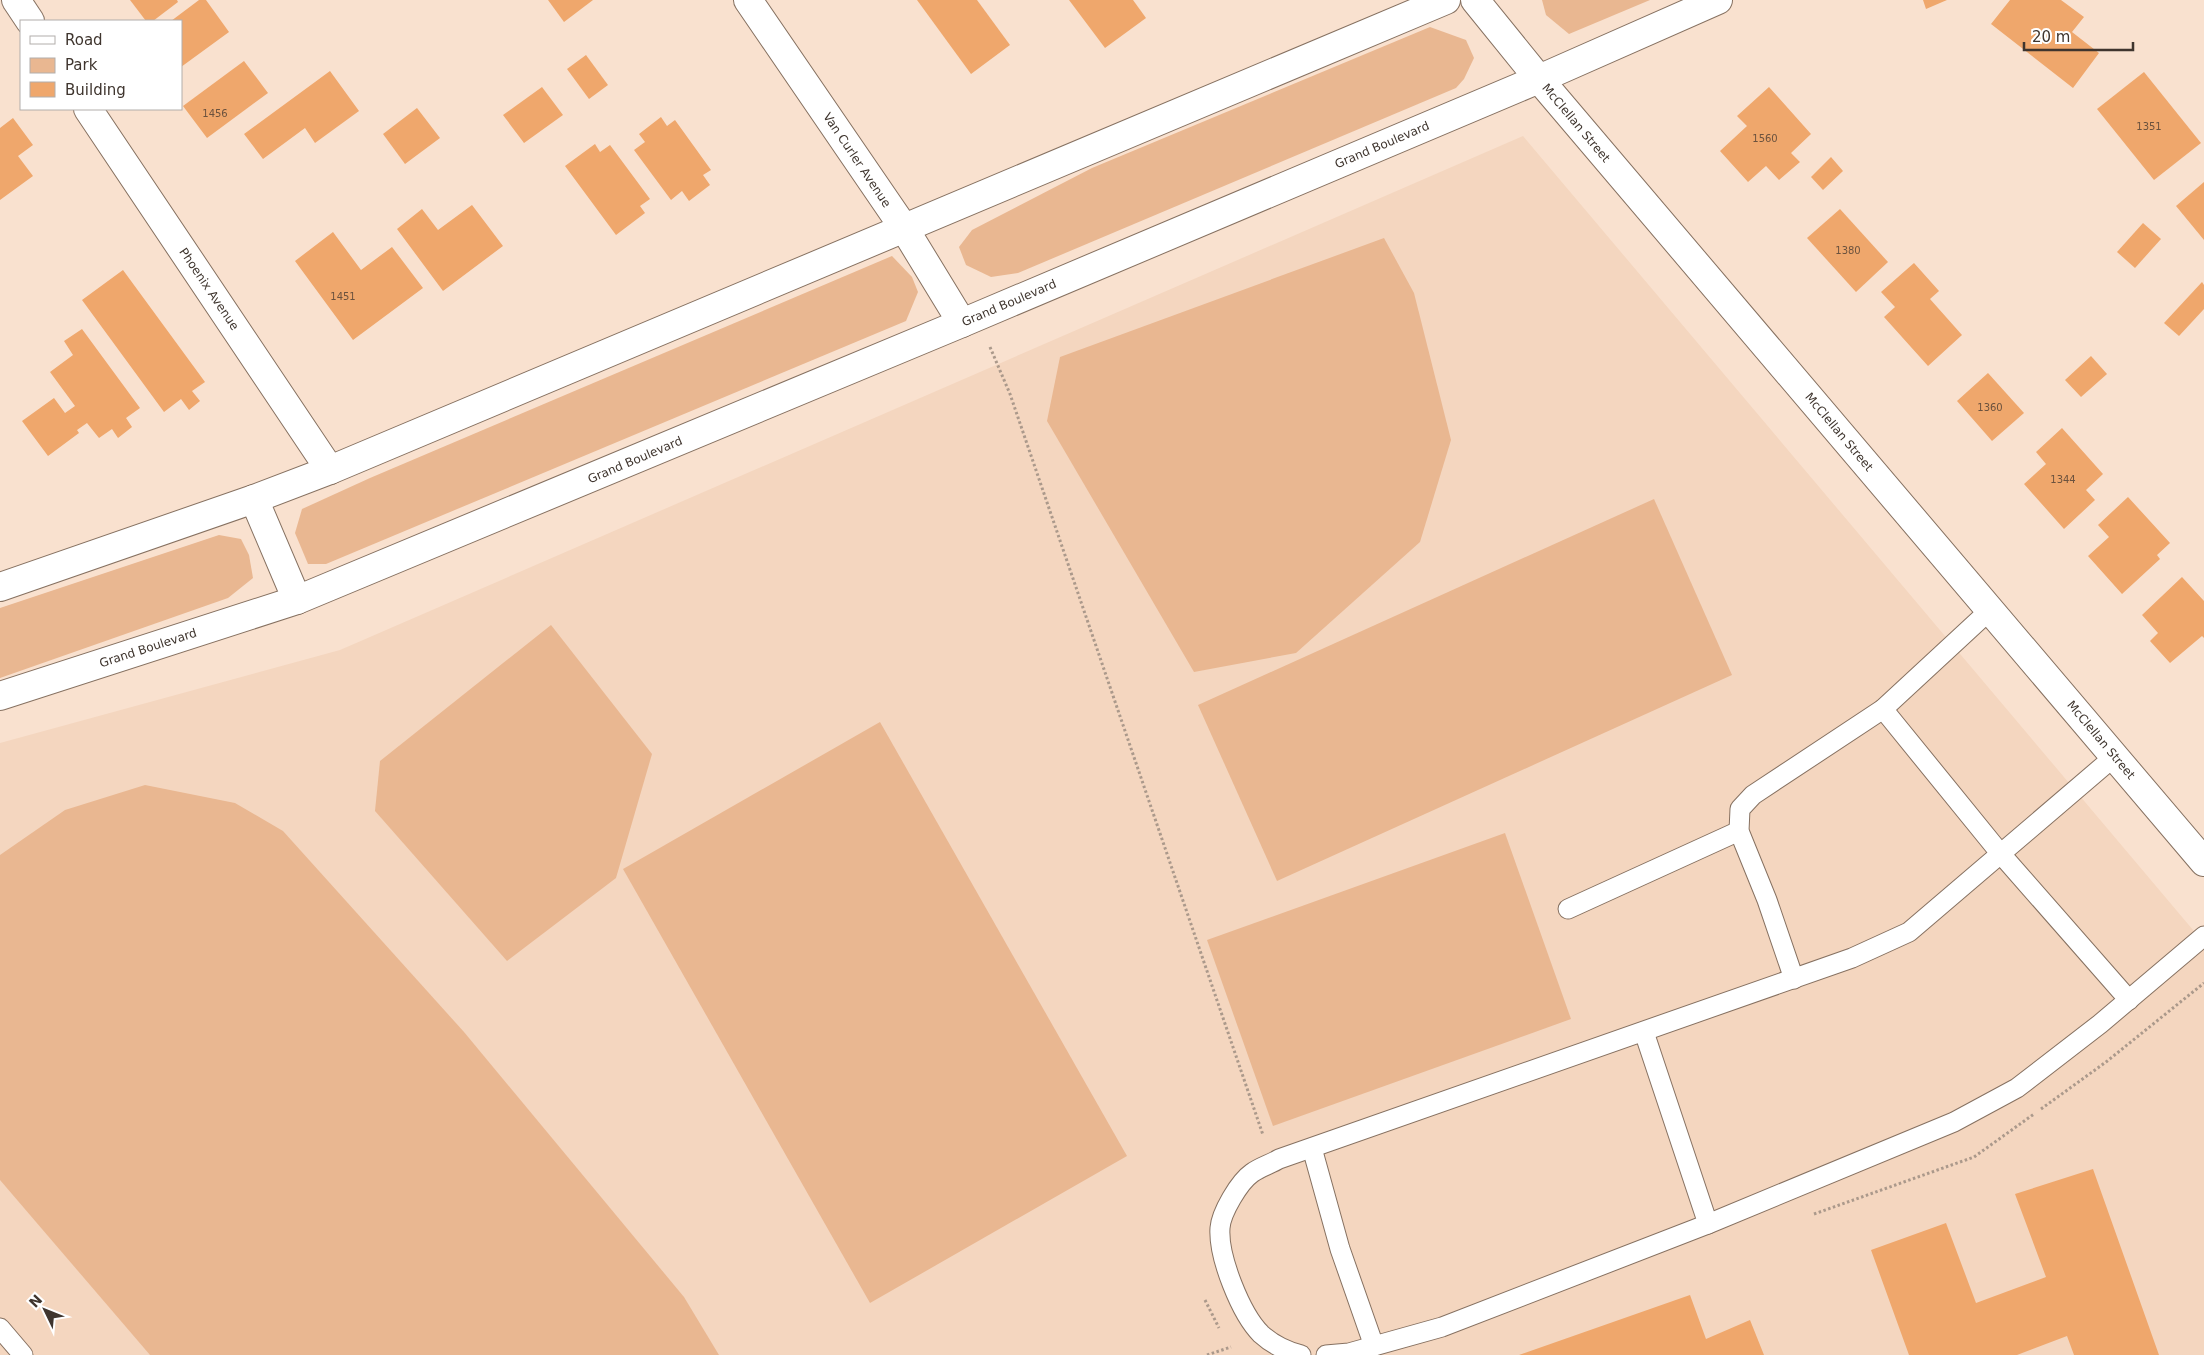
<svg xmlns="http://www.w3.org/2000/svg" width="2204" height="1355" viewBox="0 0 2204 1355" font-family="'DejaVu Sans',sans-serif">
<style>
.built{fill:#f4d6bf}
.green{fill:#e9b791}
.building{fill:#efa76c}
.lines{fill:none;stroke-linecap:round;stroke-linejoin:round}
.service-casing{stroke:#867161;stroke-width:21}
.minor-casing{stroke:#867161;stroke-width:30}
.tertiary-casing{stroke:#867161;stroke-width:30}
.path{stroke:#ab998b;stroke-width:3;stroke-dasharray:2.5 2.5;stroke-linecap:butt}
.service{stroke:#fff;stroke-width:19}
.minor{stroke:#fff;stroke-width:28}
.tertiary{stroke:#fff;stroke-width:28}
.labels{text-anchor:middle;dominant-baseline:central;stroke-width:5;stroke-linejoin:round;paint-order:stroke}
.number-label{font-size:10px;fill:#6b523e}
.street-label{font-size:12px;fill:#3f352e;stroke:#fff}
</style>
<rect width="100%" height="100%" fill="#f9e1cf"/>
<path class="built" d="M1523,136L2204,943V1355H0V743L340,650Z"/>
<g class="green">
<path d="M1542,0H1650L1569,34L1546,15Z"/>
<path d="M1430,27L1466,40L1474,58L1464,79L1456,88L1018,273L991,277L966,265L959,247L972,230L1092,168Z"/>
<path d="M1384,238L1414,293L1451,440L1420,542L1296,653L1194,672L1047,421L1060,357Z"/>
<path d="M892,256L912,277L918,292L906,321L326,564H308L295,533L302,509L370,478Z"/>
<path d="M1654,499L1732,675L1277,881L1198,705Z"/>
<path d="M219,535L241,539L249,555L253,578L228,598L0,678V608Z"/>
<path d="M551,625L652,754L616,878L507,961L375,811L380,761Z"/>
<path d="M880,722L1127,1156L870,1303L623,869Z"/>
<path d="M145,785L235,803L283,831L464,1032L684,1297L719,1355H150L0,1180V855L65,810Z"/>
<path d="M1505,833L1571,1019L1273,1126L1207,940Z"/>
</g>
<g class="building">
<path d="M130,0H177L178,2L153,21H146Z"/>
<path d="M199,0H206L229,32L181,67V21H171Z"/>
<path d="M548,0H593L564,22Z"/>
<path d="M917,0H977L1010,45L971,74Z"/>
<path d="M1069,0H1133L1146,18L1105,48Z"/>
<path d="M1923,0H1947L1926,9Z"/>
<path d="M2010,0H2061L2084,17L2072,32L2099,53L2073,88L1991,24Z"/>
<path d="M586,55L608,85L589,99L567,69Z"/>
<path d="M244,61L268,93L207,138L183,106Z"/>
<path d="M330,71L359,111L315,143L305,128L263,159L244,134Z"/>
<path d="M2144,72L2201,143L2154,180L2097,109Z"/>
<path d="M542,87L563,115L524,143L503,115Z"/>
<path d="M1769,87L1811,134L1791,153L1800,162L1779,180L1766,166L1748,182L1720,151L1747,126L1737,116Z"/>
<path d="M417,108L440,138L405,164L383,134Z"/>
<path d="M661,117L667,126L675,120L711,170L703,175L710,185L689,201L682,191L671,200L634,150L645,142L639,134Z"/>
<path d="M13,118L33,145L18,156L33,176L0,200V128Z"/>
<path d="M595,144L600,152L610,145L650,199L640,206L645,213L616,235L565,166Z"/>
<path d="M1831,157L1843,171L1823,190L1811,177Z"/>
<path d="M2204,182V240L2176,206Z"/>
<path d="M472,205L503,246L443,291L397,229L422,209L438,230Z"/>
<path d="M1840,209L1888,262L1856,292L1807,238Z"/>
<path d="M2143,223L2161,239L2135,268L2117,252Z"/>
<path d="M333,232L361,270L392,247L423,288L353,340L295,261Z"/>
<path d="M1914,263L1939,291L1930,299L1962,335L1928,366L1884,317L1895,307L1881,292Z"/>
<path d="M123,270L205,382L192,391L200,401L189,410L181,399L164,412L82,300Z"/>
<path d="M2202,282L2204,285V309L2179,336L2164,323Z"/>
<path d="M82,329L140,408L126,418L132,427L118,438L112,429L99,438L87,423L77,430L79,433L48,456L22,421L54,398L65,413L75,406L50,372L73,355L64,341Z"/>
<path d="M2091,356L2107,374L2081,397L2065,380Z"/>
<path d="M1988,373L2024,413L1992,441L1957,401Z"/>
<path d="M2062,428L2103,474L2086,490L2095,500L2064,529L2024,484L2046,464L2036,452Z"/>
<path d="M2128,497L2170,543L2157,555L2160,559L2122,594L2088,556L2109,537L2098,525Z"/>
<path d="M2182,577L2204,601V638L2202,636L2170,663L2150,641L2158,633L2142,615Z"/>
<path d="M2093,1169L2159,1355H2074L2067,1336L2017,1355H1909L1871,1250L1946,1223L1976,1303L2046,1277L2015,1194Z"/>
<path d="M1690,1295L1706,1339L1750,1320L1764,1355H1519Z"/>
</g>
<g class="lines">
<g class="service-casing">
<g id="service">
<path d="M1883,709L2000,853L2129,1000"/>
<path d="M1568,909L1739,831"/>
<path d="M1794,979L1767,900L1739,831L1740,809L1753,795L1883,709L1990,610"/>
<path d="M1644,1032L1708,1224"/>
<path d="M1312,1148L1340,1249L1374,1346"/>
<path d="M0,1328L23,1355"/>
<path d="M1301,1355C1286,1351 1273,1345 1261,1334C1241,1314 1218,1257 1220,1228C1221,1213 1239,1182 1252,1173C1260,1167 1271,1164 1279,1159L1852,958L1909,932L2115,756"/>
<path d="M1326,1355L1349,1353L1442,1327L1708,1224L1954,1122L2017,1088L2100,1024L2204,936"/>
</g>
</g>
<g class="minor-casing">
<g id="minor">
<path d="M16,0L30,21"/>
<path d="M748,0L904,228L962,323"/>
<path d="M88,109L330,470"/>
<path d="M254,499L297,600"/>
</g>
</g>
<g class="tertiary-casing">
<g id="tertiary">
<path d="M1475,0L1539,79L2204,862"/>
<path d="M0,587L254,499L330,470L1446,0"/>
<path d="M0,696L297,600L962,323L1539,79L1718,0"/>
</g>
</g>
<g class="path">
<path d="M990,347L1010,394L1263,1135"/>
<path d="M2041,1109L2106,1062L2204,983"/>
<path d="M1814,1214L1974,1157L2034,1114"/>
<path d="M1205,1300L1219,1328"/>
<path d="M1207,1355L1231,1347"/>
</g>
<use href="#service" class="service"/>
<use href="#minor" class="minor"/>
<use href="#tertiary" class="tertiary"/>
</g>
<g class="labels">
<g class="number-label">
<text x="215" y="113">1456</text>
<text x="2149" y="126">1351</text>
<text x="1765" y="138">1560</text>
<text x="1848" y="250">1380</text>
<text x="343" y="296">1451</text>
<text x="1990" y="407">1360</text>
<text x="2063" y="479">1344</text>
</g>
<g class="street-label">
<text transform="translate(1576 123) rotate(50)">McClellan Street</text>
<text transform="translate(1382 145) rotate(-23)">Grand Boulevard</text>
<text transform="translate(857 160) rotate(56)">Van Curler Avenue</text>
<text transform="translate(209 289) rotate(56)">Phoenix Avenue</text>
<text transform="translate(1009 303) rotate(-23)">Grand Boulevard</text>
<text transform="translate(1839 432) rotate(50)">McClellan Street</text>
<text transform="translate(635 460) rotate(-23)">Grand Boulevard</text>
<text transform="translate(148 648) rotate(-18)">Grand Boulevard</text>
<text transform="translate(2101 740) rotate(50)">McClellan Street</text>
</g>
</g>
<rect x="20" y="20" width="162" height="90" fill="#ffffff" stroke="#b2aeab"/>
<rect x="30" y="36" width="25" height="8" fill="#ffffff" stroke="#b2aeab"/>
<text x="65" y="45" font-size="15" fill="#3f352e">Road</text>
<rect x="30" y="58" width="25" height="15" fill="#e9b791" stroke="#b2aeab"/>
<text x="65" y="70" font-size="15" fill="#3f352e">Park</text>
<rect x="30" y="82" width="25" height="15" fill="#efa76c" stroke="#b2aeab"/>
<text x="65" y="95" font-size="15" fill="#3f352e">Building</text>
<g transform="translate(45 1310) rotate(313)" stroke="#ffffff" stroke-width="4" paint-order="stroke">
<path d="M0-4L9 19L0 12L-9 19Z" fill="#3f352e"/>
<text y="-8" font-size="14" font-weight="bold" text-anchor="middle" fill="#3f352e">N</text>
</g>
<path d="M2024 42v8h109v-8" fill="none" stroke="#3f352e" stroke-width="2.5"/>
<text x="2032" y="42" font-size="15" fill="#3f352e" stroke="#ffffff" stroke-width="4" paint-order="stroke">20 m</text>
</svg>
